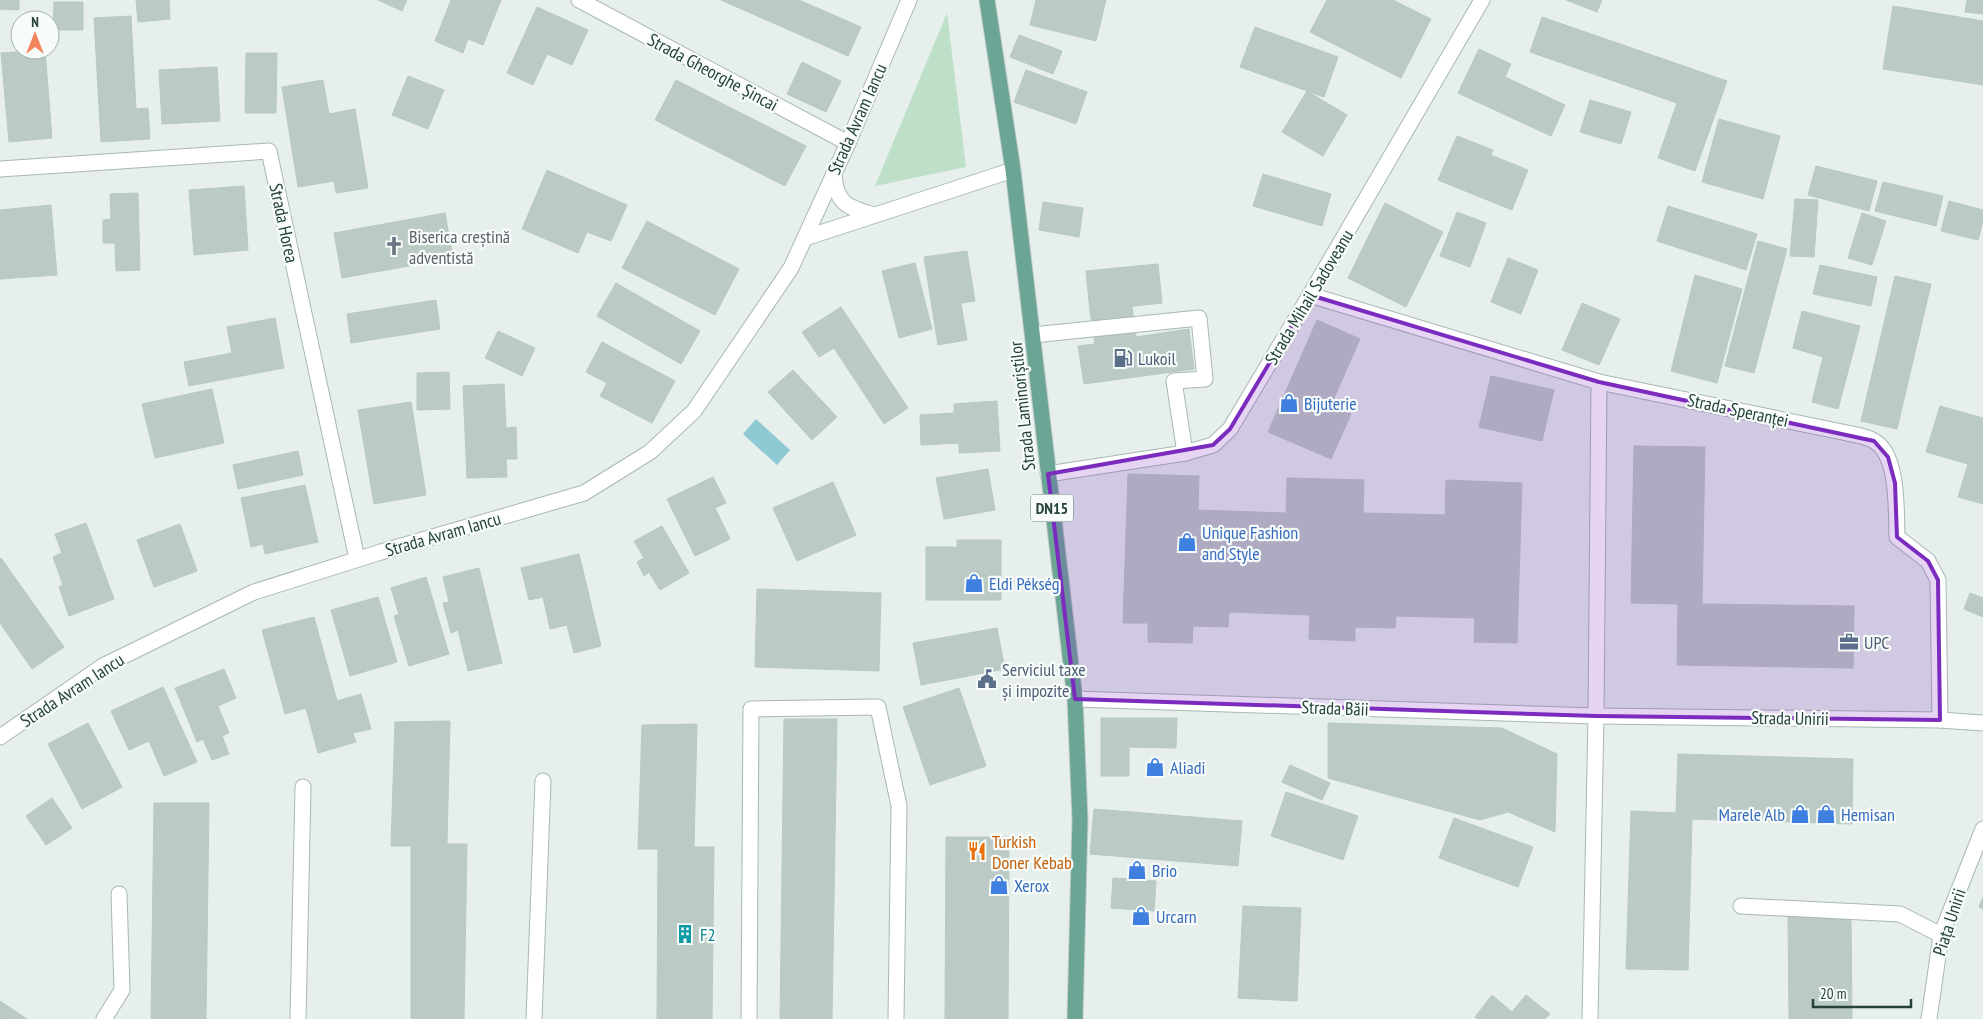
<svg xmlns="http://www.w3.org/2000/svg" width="1983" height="1019" viewBox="0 0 1983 1019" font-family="'PT Sans Narrow',sans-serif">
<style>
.green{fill:#bfe0c8}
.water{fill:#8ec9d4}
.building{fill:#bbcac4;stroke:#b8c9c2}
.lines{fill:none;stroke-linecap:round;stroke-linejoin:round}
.minor-casing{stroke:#a8b8b2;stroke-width:17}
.major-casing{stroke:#c2cac8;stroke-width:17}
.minor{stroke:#fff;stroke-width:15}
.major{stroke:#6aa596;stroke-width:15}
.marked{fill:#7b2cbf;fill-opacity:0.2;stroke:#7b2cbf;stroke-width:4;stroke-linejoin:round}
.labels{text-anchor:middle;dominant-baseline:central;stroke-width:4.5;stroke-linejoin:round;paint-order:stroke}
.shield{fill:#f7fbf9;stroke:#637a73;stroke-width:1}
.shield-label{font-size:16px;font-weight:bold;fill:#24423a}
.street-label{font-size:18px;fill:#24423a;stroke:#f7fbf9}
.worship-label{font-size:18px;fill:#5b616d;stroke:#f7fbf9;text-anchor:start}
.service-label{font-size:18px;fill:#4e5e75;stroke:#f7fbf9;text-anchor:start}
.shop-label{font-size:18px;fill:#366cbe;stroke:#f7fbf9;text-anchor:start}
.food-label{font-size:18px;fill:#c56008;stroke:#f7fbf9;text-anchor:start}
.culture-label{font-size:18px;fill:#0d838f;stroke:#f7fbf9;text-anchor:start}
</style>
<rect width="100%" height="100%" fill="#e6efeb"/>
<path class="green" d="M947,13L966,167L875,186Z"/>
<path class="water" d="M756,419L790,450L777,465L743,434Z"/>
<g class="building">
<path d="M0,0H19V10L0,9Z"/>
<path d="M136,0H169L170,19L138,22Z"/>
<path d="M378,0H407L402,11Z"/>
<path d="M451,0H501L483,45L468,39L463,53L435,41Z"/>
<path d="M721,0H799L861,27L848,56Z"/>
<path d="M1036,0H1106L1096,41L1030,25Z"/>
<path d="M1327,0H1393L1431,19L1401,78L1310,32Z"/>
<path d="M1566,0H1602L1597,12Z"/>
<path d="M1967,0H1983V14L1965,12Z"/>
<path d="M54,2H83V30H53Z"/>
<path d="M1893,6L1983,21V85L1883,69Z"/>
<path d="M537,7L588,30L572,65L547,54L533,85L507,73Z"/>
<path d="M131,16L136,109L148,108L150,139L101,142L94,18Z"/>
<path d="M1542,17L1727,81L1695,171L1658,158L1677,103L1530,52Z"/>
<path d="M1255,27L1338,57L1324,97L1240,67Z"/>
<path d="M1019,35L1062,51L1053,74L1010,57Z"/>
<path d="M1479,49L1511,64L1505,77L1565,105L1551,136L1458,93Z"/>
<path d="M45,50L52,138L9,142L1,53Z"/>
<path d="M246,53H277L276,113H245Z"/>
<path d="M802,62L841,81L826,112L787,94Z"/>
<path d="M217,67L220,121L162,124L159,70Z"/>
<path d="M1026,70L1087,92L1076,124L1014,102Z"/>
<path d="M408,76L444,90L428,129L392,115Z"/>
<path d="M323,80L329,114L355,109L368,188L336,193L334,181L298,187L282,87Z"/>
<path d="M676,80L806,146L785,186L655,120Z"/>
<path d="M1307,91L1347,115L1323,156L1282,132Z"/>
<path d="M1590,100L1631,112L1621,144L1580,132Z"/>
<path d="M1719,119L1780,136L1763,199L1702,182Z"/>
<path d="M1457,136L1493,150L1491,155L1528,170L1512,210L1438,180Z"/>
<path d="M1816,166L1877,181L1869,211L1808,195Z"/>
<path d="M547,170L627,205L611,241L587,232L578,253L522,229Z"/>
<path d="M1263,174L1331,194L1322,226L1253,206Z"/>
<path d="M1883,182L1943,196L1936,226L1875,211Z"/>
<path d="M244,186L248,250L194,255L189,190Z"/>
<path d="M138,193L140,270L116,271L115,243H103V220L111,219L110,194Z"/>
<path d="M1795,199L1818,200L1814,257L1790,256Z"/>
<path d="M1949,201L1983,210V221L1978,240L1941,231Z"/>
<path d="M1043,202L1083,208L1079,237L1039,230Z"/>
<path d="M1385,203L1443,232L1406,307L1348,278Z"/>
<path d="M51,205L57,275L0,279V210Z"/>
<path d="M1668,206L1757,234L1746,270L1657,241Z"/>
<path d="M1457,212L1486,223L1470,267L1440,256Z"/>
<path d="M445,213L453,258L342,278L334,233Z"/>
<path d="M1862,213L1886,221L1872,265L1848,258Z"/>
<path d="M647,221L739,269L715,315L622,268Z"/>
<path d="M1758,241L1787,249L1754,373L1725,366Z"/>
<path d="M967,251L975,301L961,303L967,340L938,345L924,257Z"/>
<path d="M1508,258L1538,270L1521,314L1491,302Z"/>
<path d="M915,263L932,329L899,338L882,271Z"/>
<path d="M1158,264L1162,303L1090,311L1086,271Z"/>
<path d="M1820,265L1877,277L1871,306L1813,294Z"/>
<path d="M1695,275L1742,289L1717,383L1671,371Z"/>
<path d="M1895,276L1931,284L1897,429L1861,421Z"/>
<path d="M616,283L700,331L681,364L597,316Z"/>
<path d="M436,300L440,329L351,343L347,314Z"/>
<path d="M1582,303L1620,319L1599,365L1562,350Z"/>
<path d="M841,307L908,408L884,424L834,348L819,357L802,332Z"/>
<path d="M1132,307L1136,337L1189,329L1194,369L1084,384L1078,346L1095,344L1090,311Z"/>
<path d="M1802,311L1860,326L1838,409L1812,402L1823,357L1793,348Z"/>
<path d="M275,318L284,368L189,386L184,362L232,353L227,327Z"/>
<path d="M1317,320L1360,339L1331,405L1351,414L1331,459L1268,432Z"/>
<path d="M498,331L535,348L522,376L485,358Z"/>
<path d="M602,342L675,381L652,423L600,396L607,383L586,372Z"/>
<path d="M793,370L837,417L812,440L768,392Z"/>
<path d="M449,372L450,409L417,410V373Z"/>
<path d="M1491,376L1554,390L1542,441L1479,427Z"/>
<path d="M504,384L506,428L516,427L517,459H506L507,477L467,478L463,386Z"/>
<path d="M212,389L224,443L155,458L142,404Z"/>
<path d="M997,401L1000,451L959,453V443L921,445L920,415L954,413V404Z"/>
<path d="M411,402L426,495L374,504L358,410Z"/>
<path d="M1940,406L1983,418V504L1958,497L1968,464L1926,452Z"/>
<path d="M1634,446L1705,447L1702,604L1854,606L1853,668L1677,665L1678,604L1631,603Z"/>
<path d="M298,451L303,475L238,489L233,465Z"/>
<path d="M988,469L995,510L944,519L936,478Z"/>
<path d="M1128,474L1199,476L1198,510L1286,513L1287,478L1364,480L1363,513L1445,515L1446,480L1522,483L1517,643L1474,642L1475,618L1396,616L1395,628L1355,627V641L1309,639L1310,615L1229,612L1228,627L1193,626L1192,643L1148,642V623H1123Z"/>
<path d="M713,477L726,503L715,508L730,539L695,556L667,499Z"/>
<path d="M833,482L856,535L797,561L773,508Z"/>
<path d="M305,485L318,542L265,554L263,544L251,547L241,498Z"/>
<path d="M86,523L114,599L69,616L59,587L63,585L53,557L62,553L55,534Z"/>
<path d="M180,524L197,571L154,587L137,540Z"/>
<path d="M662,526L689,573L660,590L649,572L644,576L637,562L644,558L634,541Z"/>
<path d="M957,540H1001V600H926V547H957Z"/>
<path d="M579,554L601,646L574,653L567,625L550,629L543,597L529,600L521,568Z"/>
<path d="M1,558L64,647L32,669L0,623V559Z"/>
<path d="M479,568L502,663L468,671L458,630L451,633L443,603L449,602L443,577Z"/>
<path d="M426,577L449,654L409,666L394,616L399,614L391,588Z"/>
<path d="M757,589L881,593L879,671L755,667Z"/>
<path d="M1970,593L1983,598V617L1964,609Z"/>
<path d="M378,597L397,662L350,676L331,610Z"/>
<path d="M314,617L337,701L361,694L371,729L353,733L356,742L318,753L306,708L285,714L262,630Z"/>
<path d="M997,628L1005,669L921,685L913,643Z"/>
<path d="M224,669L236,698L218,706L229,733L222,736L229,754L212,760L203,739L197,742L175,688Z"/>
<path d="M163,687L197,762L164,776L149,741L129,750L111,711Z"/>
<path d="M959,688L986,766L930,785L903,707Z"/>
<path d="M1101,718H1177L1176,748L1129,747V776H1101Z"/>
<path d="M784,719H837L832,1019H780Z"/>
<path d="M450,721L447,844H467L464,1019H411V846H391L395,722Z"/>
<path d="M88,723L122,787L82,809L48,744Z"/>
<path d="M1328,723L1502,728L1557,754L1555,832L1508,812L1480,820L1328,778Z"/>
<path d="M697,724L694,847H714L712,1019H657L658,849H638L642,725Z"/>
<path d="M1678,754L1853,759L1852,824L1692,819L1688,970L1626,969L1631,811L1676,813Z"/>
<path d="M1290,765L1330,783L1322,800L1282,782Z"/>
<path d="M1286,792L1358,816L1343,860L1271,836Z"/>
<path d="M52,798L72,828L46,845L26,816Z"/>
<path d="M154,803H209L206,1019H151Z"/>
<path d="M1094,809L1242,821L1238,866L1090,854Z"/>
<path d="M1454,818L1533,847L1518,887L1439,858Z"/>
<path d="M946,837H1009L1008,1019H945Z"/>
<path d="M1113,878L1156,881L1154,911L1111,908Z"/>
<path d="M1983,897V909L1979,907Z"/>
<path d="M1243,906L1301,908L1297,1001L1238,998Z"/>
<path d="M1851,913L1852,1019H1789L1788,914Z"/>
<path d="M1492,995L1512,1012L1526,995L1550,1014L1545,1019H1478L1475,1017Z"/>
<path d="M0,1001L27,1019H0Z"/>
</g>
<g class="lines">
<g class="minor-casing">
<g id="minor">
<path d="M579,0L848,143"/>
<path d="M0,169L269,151L357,559"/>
<path d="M834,174C836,204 847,207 874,215"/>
<path d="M805,238L1013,170"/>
<path d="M1310,295L1599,382L1847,433C1855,435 1866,436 1874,441C1899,455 1896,511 1897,537L1928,561L1938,580L1940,720"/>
<path d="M1033,335L1199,318L1205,379L1174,381L1185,453"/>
<path d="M1048,474L1185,453L1213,445L1230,429L1310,295L1482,0"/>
<path d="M1075,699L1596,716L1940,720L1983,723"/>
<path d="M0,737L103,666L254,592L381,552L584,493L650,452L694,411L791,268L848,143L909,0"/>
<path d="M1741,906L1900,914L1941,935"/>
<path d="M104,1019L122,990L119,894"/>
<path d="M298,1019L303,787"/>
<path d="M534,1019L543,781"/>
<path d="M749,1019L751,709L878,707L899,806L896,1019"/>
<path d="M1590,1019L1596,716L1599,382"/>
<path d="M1929,1019L1941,935L1983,829"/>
</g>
</g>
<g class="major-casing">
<path id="major" d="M987,0L1013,170L1075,699L1080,819L1075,1019"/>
</g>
<use href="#minor" class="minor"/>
<use href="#major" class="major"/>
</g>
<path class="marked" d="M1310,295L1599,382L1874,441L1888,457L1895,483L1897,537L1928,561L1938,580L1940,720L1596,716L1075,699L1048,474L1213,445L1230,429Z"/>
<defs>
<g id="church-bare" transform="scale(1.5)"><path d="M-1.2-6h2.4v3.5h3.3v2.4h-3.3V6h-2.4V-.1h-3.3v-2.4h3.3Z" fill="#6b7280" stroke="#f7fbf9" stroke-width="2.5" paint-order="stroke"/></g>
<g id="fuel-bare" transform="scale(1.5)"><path d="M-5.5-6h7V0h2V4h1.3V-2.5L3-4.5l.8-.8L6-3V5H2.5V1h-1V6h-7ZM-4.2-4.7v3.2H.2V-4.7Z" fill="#5c6f8a" stroke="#f7fbf9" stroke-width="2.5" paint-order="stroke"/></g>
<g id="shop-bare" transform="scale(1.5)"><path d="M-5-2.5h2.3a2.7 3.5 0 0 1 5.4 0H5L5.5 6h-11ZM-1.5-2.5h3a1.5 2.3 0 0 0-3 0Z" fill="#3f7fe0" stroke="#f7fbf9" stroke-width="2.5" paint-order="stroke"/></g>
<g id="office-bare" transform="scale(1.5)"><path d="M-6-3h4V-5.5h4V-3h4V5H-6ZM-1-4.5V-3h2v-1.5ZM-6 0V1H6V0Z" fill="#5c6f8a" stroke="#f7fbf9" stroke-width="2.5" paint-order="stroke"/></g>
<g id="civic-bare" transform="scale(1.5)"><path d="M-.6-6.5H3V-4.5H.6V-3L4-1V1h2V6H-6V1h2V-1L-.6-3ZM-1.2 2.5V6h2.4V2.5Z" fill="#5c6f8a" stroke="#f7fbf9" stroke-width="2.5" paint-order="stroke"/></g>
<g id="restaurant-bare" transform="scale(1.5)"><path d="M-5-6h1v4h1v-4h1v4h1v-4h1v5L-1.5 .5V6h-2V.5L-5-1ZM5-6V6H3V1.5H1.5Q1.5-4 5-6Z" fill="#e8710a" stroke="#f7fbf9" stroke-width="2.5" paint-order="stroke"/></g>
<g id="building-bare" transform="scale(1.5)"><path d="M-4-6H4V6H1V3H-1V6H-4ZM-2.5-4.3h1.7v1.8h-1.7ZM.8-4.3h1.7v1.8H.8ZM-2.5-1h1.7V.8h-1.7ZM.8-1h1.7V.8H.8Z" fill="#0f9aa8" stroke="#f7fbf9" stroke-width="2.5" paint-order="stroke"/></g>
</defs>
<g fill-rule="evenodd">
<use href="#church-bare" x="394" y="246"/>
<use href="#fuel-bare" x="1123" y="358"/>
<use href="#shop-bare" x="1289" y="403"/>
<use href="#shop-bare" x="1187" y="542"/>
<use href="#shop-bare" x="974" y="583"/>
<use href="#office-bare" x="1849" y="642"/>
<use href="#civic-bare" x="987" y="679"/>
<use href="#shop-bare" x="1155" y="767"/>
<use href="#shop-bare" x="1800" y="814"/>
<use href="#shop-bare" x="1826" y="814"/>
<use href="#restaurant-bare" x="977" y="851"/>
<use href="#shop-bare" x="1137" y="870"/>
<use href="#shop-bare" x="999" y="885"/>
<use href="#shop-bare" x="1141" y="916"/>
<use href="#building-bare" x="685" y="934"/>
</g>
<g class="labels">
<rect class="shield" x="1031" y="494.5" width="42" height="27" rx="4"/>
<g class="shield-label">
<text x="1052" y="508">DN15</text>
</g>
<g class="street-label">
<text transform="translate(713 72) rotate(28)">Strada Gheorghe Șincai</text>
<text transform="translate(857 119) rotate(-66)">Strada Avram Iancu</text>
<text transform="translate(284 223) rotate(78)">Strada Horea</text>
<text transform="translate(1309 297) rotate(-59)">Strada Mihail Sadoveanu</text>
<text transform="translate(1022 406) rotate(-96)">Strada Laminoriștilor</text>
<text transform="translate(1738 410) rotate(12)">Strada Speranței</text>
<text transform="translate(443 534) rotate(-16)">Strada Avram Iancu</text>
<text transform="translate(72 690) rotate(-33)">Strada Avram Iancu</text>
<text transform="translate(1335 708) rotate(2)">Strada Băii</text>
<text transform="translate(1790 718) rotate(1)">Strada Unirii</text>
<text transform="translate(1949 922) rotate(-72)">Piața Unirii</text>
</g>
<g class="worship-label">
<text x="409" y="236">Biserica creștină<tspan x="409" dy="21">adventistă</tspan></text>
</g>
<g class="service-label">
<text x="1138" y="358">Lukoil</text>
<text x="1864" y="642">UPC</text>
<text x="1002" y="669">Serviciul taxe<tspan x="1002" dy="21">și impozite</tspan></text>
</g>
<g class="shop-label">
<text x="1304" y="403">Bijuterie</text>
<text x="1202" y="532">Unique Fashion<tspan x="1202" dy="21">and Style</tspan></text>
<text x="989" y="583">Eldi Pékség</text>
<text x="1170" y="767">Aliadi</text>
<text x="1785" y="814" text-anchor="end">Marele Alb</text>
<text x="1841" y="814">Hemisan</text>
<text x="1152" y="870">Brio</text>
<text x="1014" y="885">Xerox</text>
<text x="1156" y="916">Urcarn</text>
</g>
<g class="food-label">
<text x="992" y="841">Turkish<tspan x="992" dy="21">Doner Kebab</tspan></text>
</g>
<g class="culture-label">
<text x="700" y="934">F2</text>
</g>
</g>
<g transform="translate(35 35)"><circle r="24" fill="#f7fbf9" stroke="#a3b1ad"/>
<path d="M0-4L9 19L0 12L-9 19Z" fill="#f4845f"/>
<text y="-8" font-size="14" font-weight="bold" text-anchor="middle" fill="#24423a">N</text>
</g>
<path d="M1813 999v8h98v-8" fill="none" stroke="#24423a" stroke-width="2.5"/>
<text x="1820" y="999" font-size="15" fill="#24423a" stroke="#f7fbf9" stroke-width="4" paint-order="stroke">20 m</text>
</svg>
